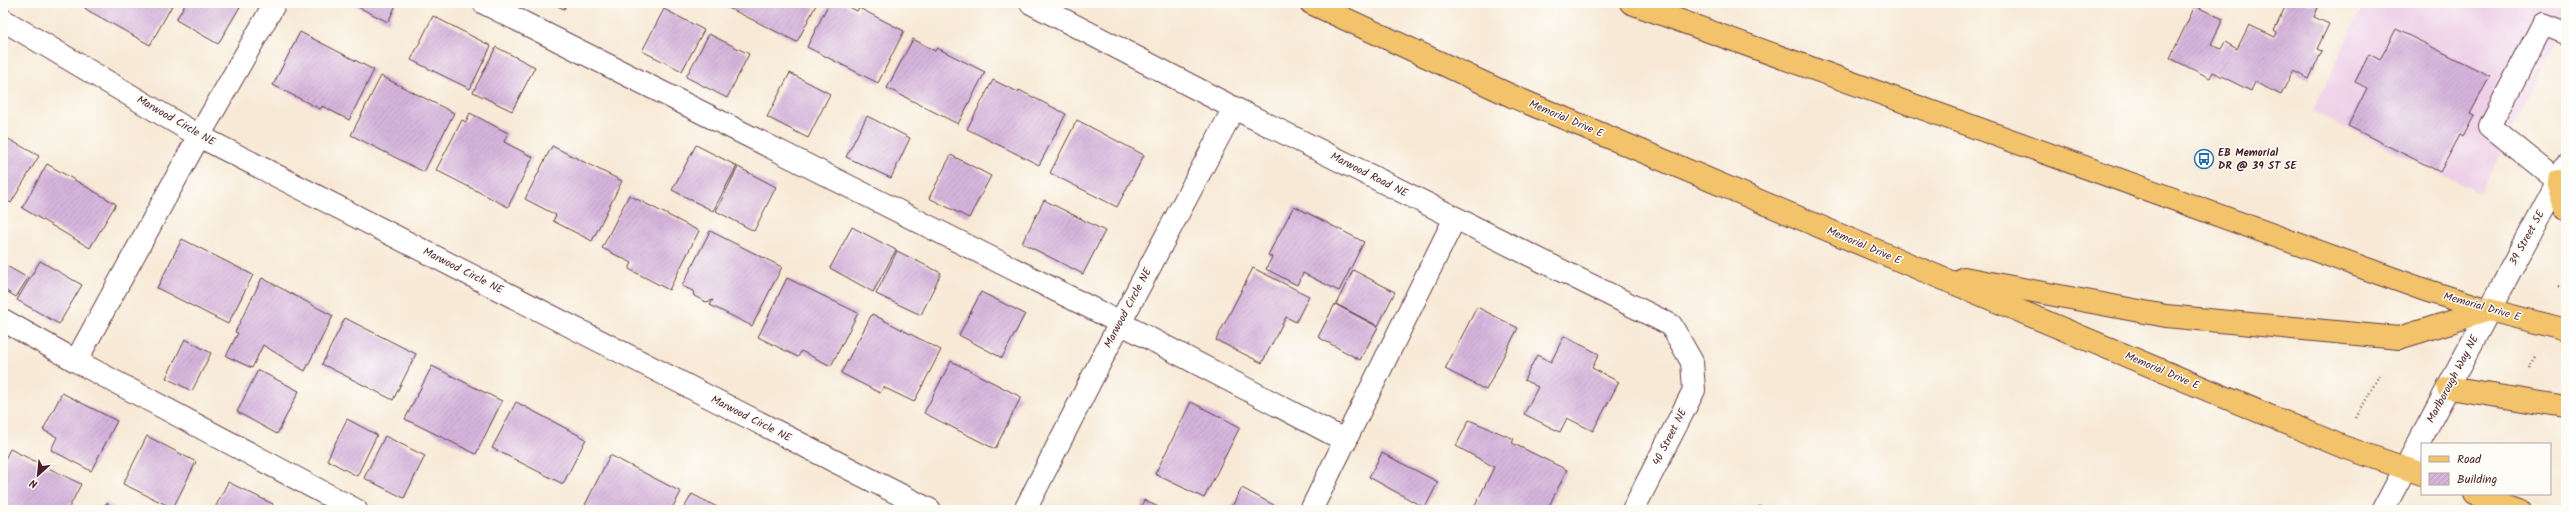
<svg xmlns="http://www.w3.org/2000/svg" width="2569" height="513" viewBox="0 0 2569 513" font-family="Kalam,sans-serif">
<style>
.built{fill:#eed0e8}
.building{fill:url(#building-hatch)}
.lines{fill:none;stroke-linecap:round;stroke-linejoin:round}
.minor-casing{stroke:#643d44;stroke-width:24}
.major-casing{stroke:#643d44;stroke-width:24}
.path{stroke:#643d44;stroke-width:2.5;stroke-dasharray:1 3;stroke-linecap:butt}
.minor{stroke:#fff;stroke-width:22}
.major{stroke:#f2c36a;stroke-width:22}
.labels{text-anchor:middle;dominant-baseline:central;stroke-width:3;stroke-linejoin:round;paint-order:stroke}
.street-label{font-size:11px;fill:#4a1f2b;stroke:#fdfcf7}
.poi-label{font-size:11px;font-weight:bold;fill:#4a1f2b;stroke:#fdfcf7;text-anchor:start}
</style>
<defs>
<pattern id="building-hatch" width="6" height="6" patternUnits="userSpaceOnUse"><rect width="6" height="6" fill="#d5b4dc"/><path d="M-1 1l2-2M0 6l6-6M5 7l2-2" fill="none" stroke="#b89abd"/></pattern>
</defs>
<rect width="100%" height="100%" fill="#fdfcf7"/>
<filter id="ink" filterUnits="userSpaceOnUse"><feTurbulence type="fractalNoise" baseFrequency=".025" numOctaves="2"/><feDisplacementMap in="SourceGraphic" scale="8" xChannelSelector="R" yChannelSelector="G"/><feConvolveMatrix kernelMatrix="1 2 1 2 8 2 1 2 1" color-interpolation-filters="sRGB"/></filter>
<filter id="wash" filterUnits="userSpaceOnUse"><feTurbulence type="fractalNoise" baseFrequency=".012" numOctaves="4" result="noise"/><feDisplacementMap in="SourceGraphic" scale="16" xChannelSelector="R" yChannelSelector="G"/><feGaussianBlur stdDeviation="0.9" result="paint"/><feColorMatrix in="noise" values="0 0 0 0 0 0 0 0 0 0 0 0 0 0 0 0 0 1.4 0 .05"/><feComposite in="paint" operator="in"/></filter>
<g filter="url(#wash)">
<rect width="100%" height="100%" fill="#f7e9d5"/>
<path class="built" d="M2364,3H2566V25L2480,193L2313,112Z"/>
<g id="blocks">
<g class="building">
<path d="M87,3H172L173,4L150,45L89,11L85,8Z"/>
<path d="M186,3H237L241,5L218,44L176,20Z"/>
<path d="M350,3H397L388,22Z"/>
<path d="M551,3H567L564,9Z"/>
<path d="M727,3H817L797,42L725,6Z"/>
<path d="M829,3H841L857,11L859,8L904,31L878,83L807,47Z"/>
<path d="M2282,3H2320L2314,17L2329,24L2317,49L2322,51L2309,79L2293,71L2281,95L2255,82L2251,91L2213,72L2210,78L2170,58L2195,6L2223,19L2211,44L2221,49L2225,42L2237,49L2249,25L2275,37L2277,33L2274,31L2286,5Z"/>
<path d="M664,9L704,30L682,71L642,51Z"/>
<path d="M433,16L491,46L470,89L411,60Z"/>
<path d="M2396,29L2490,76L2470,114L2474,116L2463,137L2460,135L2440,172L2348,126L2367,88L2355,82L2369,54L2380,60Z"/>
<path d="M300,32L374,70L349,120L322,106L320,109L273,85Z"/>
<path d="M709,34L749,54L727,98L686,77Z"/>
<path d="M913,39L935,51L937,48L985,72L958,124L887,88Z"/>
<path d="M496,47L535,67L512,111L473,92Z"/>
<path d="M790,73L830,94L808,138L767,117Z"/>
<path d="M381,76L454,113L424,172L351,135Z"/>
<path d="M993,80L1018,92L1019,90L1066,114L1039,165L967,129Z"/>
<path d="M470,113L508,133L504,142L533,157L508,207L436,170L462,120L466,122Z"/>
<path d="M867,116L910,138L891,178L846,157Z"/>
<path d="M1077,120L1144,155L1117,207L1050,173Z"/>
<path d="M3,136L39,156L11,203L3,198Z"/>
<path d="M696,145L737,166L713,211L672,190Z"/>
<path d="M552,146L622,181L592,241L553,221L556,215L525,199Z"/>
<path d="M951,155L991,176L969,218L929,198Z"/>
<path d="M47,164L116,204L90,248L22,208Z"/>
<path d="M738,167L776,187L754,231L716,211Z"/>
<path d="M629,195L699,231L669,290L629,269L632,263L602,248Z"/>
<path d="M1044,200L1105,231L1083,274L1022,243Z"/>
<path d="M1294,206L1364,242L1339,291L1303,273L1297,285L1266,269L1272,257L1268,255Z"/>
<path d="M852,227L896,250L873,292L830,268Z"/>
<path d="M710,231L782,267L752,326L710,305L713,300L706,302L694,296L693,291L682,286Z"/>
<path d="M182,239L253,275L228,324L157,288Z"/>
<path d="M897,251L941,273L921,315L876,294Z"/>
<path d="M40,261L82,285L59,324L17,300Z"/>
<path d="M3,264L28,278L16,297L3,289Z"/>
<path d="M1253,268L1309,296L1296,322L1286,317L1262,363L1216,340Z"/>
<path d="M1353,270L1395,292L1378,326L1336,304Z"/>
<path d="M262,278L333,316L305,371L263,345L252,368L226,356L238,333L235,332Z"/>
<path d="M787,278L858,313L831,366L801,351L798,357L758,337Z"/>
<path d="M981,292L1025,314L1002,358L959,335Z"/>
<path d="M1335,304L1378,327L1360,360L1318,337Z"/>
<path d="M1477,307L1518,328L1486,390L1445,369Z"/>
<path d="M872,314L941,350L914,402L883,387L880,393L841,373Z"/>
<path d="M345,318L416,354L393,400L322,364Z"/>
<path d="M1564,336L1599,354L1592,368L1619,382L1593,431L1567,418L1560,432L1524,414L1538,387L1524,380L1537,355L1551,362Z"/>
<path d="M185,339L211,353L192,391L166,378Z"/>
<path d="M951,361L1021,397L995,449L924,413Z"/>
<path d="M432,366L502,401L476,454L405,419Z"/>
<path d="M258,370L299,391L277,434L237,412Z"/>
<path d="M62,393L117,421L91,471L51,450L57,437L43,430Z"/>
<path d="M516,402L586,439L563,484L492,448Z"/>
<path d="M1191,402L1240,427L1204,498L1155,474Z"/>
<path d="M347,419L377,435L357,476L327,460Z"/>
<path d="M1469,420L1514,439L1512,443L1567,470L1547,510H1473L1494,467L1456,446Z"/>
<path d="M147,436L196,462L173,508L123,484Z"/>
<path d="M385,436L425,456L404,498L364,478Z"/>
<path d="M10,449L81,484L68,510H3V463Z"/>
<path d="M1382,453L1438,482L1425,508L1369,477Z"/>
<path d="M610,455L681,492L671,510H595L585,505Z"/>
<path d="M228,482L273,504L270,510H214Z"/>
<path d="M1242,488L1283,510H1230Z"/>
<path d="M692,494L723,510H683Z"/>
<path d="M1144,500L1164,510H1140Z"/>
<path d="M106,503L121,510H102Z"/>
<path d="M1759,506L1766,510H1757Z"/>
</g>
</g>
</g>
<g filter="url(#ink)">
<use href="#blocks" fill-opacity="0" stroke="#643d44" stroke-width="1"/>
<g class="lines">
<g class="minor-casing">
<g id="minor">
<path d="M484,3L1097,311L1346,441"/>
<path d="M1031,3L1234,108L1671,325L1692,362L1694,390L1633,510"/>
<path d="M3,20L199,136L930,510"/>
<path d="M2558,181L2490,126L2543,24L2566,33"/>
<path d="M3,320L76,361L199,136L275,3"/>
<path d="M76,361L356,510"/>
<path d="M1025,510L1120,323L1234,108"/>
<path d="M1311,510L1455,218"/>
<path d="M2383,510L2566,166"/>
</g>
</g>
<g class="major-casing">
<g id="major">
<path d="M1311,3L1514,97L1920,269L2341,446L2422,474"/>
<path d="M1631,3L2425,290L2489,310L2566,330"/>
<path d="M2558,181L2566,208"/>
<path d="M1964,278L2166,316L2399,338L2489,310"/>
<path d="M2448,388L2566,407"/>
<path d="M2475,494L2520,510"/>
</g>
</g>
<g class="path">
<path d="M2557,286L2566,289"/>
<path d="M2529,368L2537,355"/>
<path d="M2356,418L2380,374"/>
</g>
<use href="#minor" class="minor"/>
<use href="#major" class="major"/>
</g>
</g>
<defs>
<g id="bus-ring" transform="scale(1)"><circle r="9.5" fill="#fdfcf7" stroke="#1f6fb2" stroke-width="1.5"/><path d="M-5-6H5V4H4V6H2V4H-2V6H-4V4H-5ZM-3.5-4V0h7V-4ZM-3.5 1.2v1.5H-2V1.2ZM2 1.2v1.5H3.5V1.2Z" fill="#1f6fb2"/></g>
</defs>
<g fill-rule="evenodd">
<use href="#bus-ring" x="2204" y="159"/>
</g>
<g class="labels">
<g class="street-label">
<text transform="translate(1566 119) rotate(23)">Memorial Drive E</text>
<text transform="translate(176 121) rotate(30)">Marwood Circle NE</text>
<text transform="translate(1369 175) rotate(27)">Marwood Road NE</text>
<text transform="translate(2527 238) rotate(-61)">39 Street SE</text>
<text transform="translate(1864 246) rotate(23)">Memorial Drive E</text>
<text transform="translate(463 271) rotate(27)">Marwood Circle NE</text>
<text transform="translate(2482 307) rotate(16)">Memorial Drive E</text>
<text transform="translate(1128 308) rotate(-62)">Marwood Circle NE</text>
<text transform="translate(2162 371) rotate(23)">Memorial Drive E</text>
<text transform="translate(2453 379) rotate(-62)">Marlborough Way NE</text>
<text transform="translate(751 419) rotate(27)">Marwood Circle NE</text>
<text transform="translate(1670 437) rotate(-63)">40 Street NE</text>
</g>
<g class="poi-label">
<text x="2218" y="153">EB Memorial<tspan x="2218" dy="13">DR @ 39 ST SE</tspan></text>
</g>
</g>
<rect width="2569" height="513" fill="none" stroke="#fdfcf7" stroke-width="16"/>
<rect x="2421" y="443" width="130" height="52" fill="#fdfcf7" stroke="#b5a4a5"/>
<rect x="2429" y="456" width="20" height="6" fill="#f2c36a" stroke="#b5a4a5"/>
<text x="2457" y="463" font-size="12" fill="#4a1f2b">Road</text>
<rect x="2429" y="473" width="20" height="12" fill="url(#building-hatch)" stroke="#b5a4a5"/>
<text x="2457" y="483" font-size="12" fill="#4a1f2b">Building</text>
<g transform="translate(38 475) rotate(207)" stroke="#fdfcf7" stroke-width="3" paint-order="stroke">
<path d="M0-3L7 15L0 10L-7 15Z" fill="#4a1f2b"/>
<text y="-6" font-size="11" font-weight="bold" text-anchor="middle" fill="#4a1f2b">N</text>
</g>
</svg>
